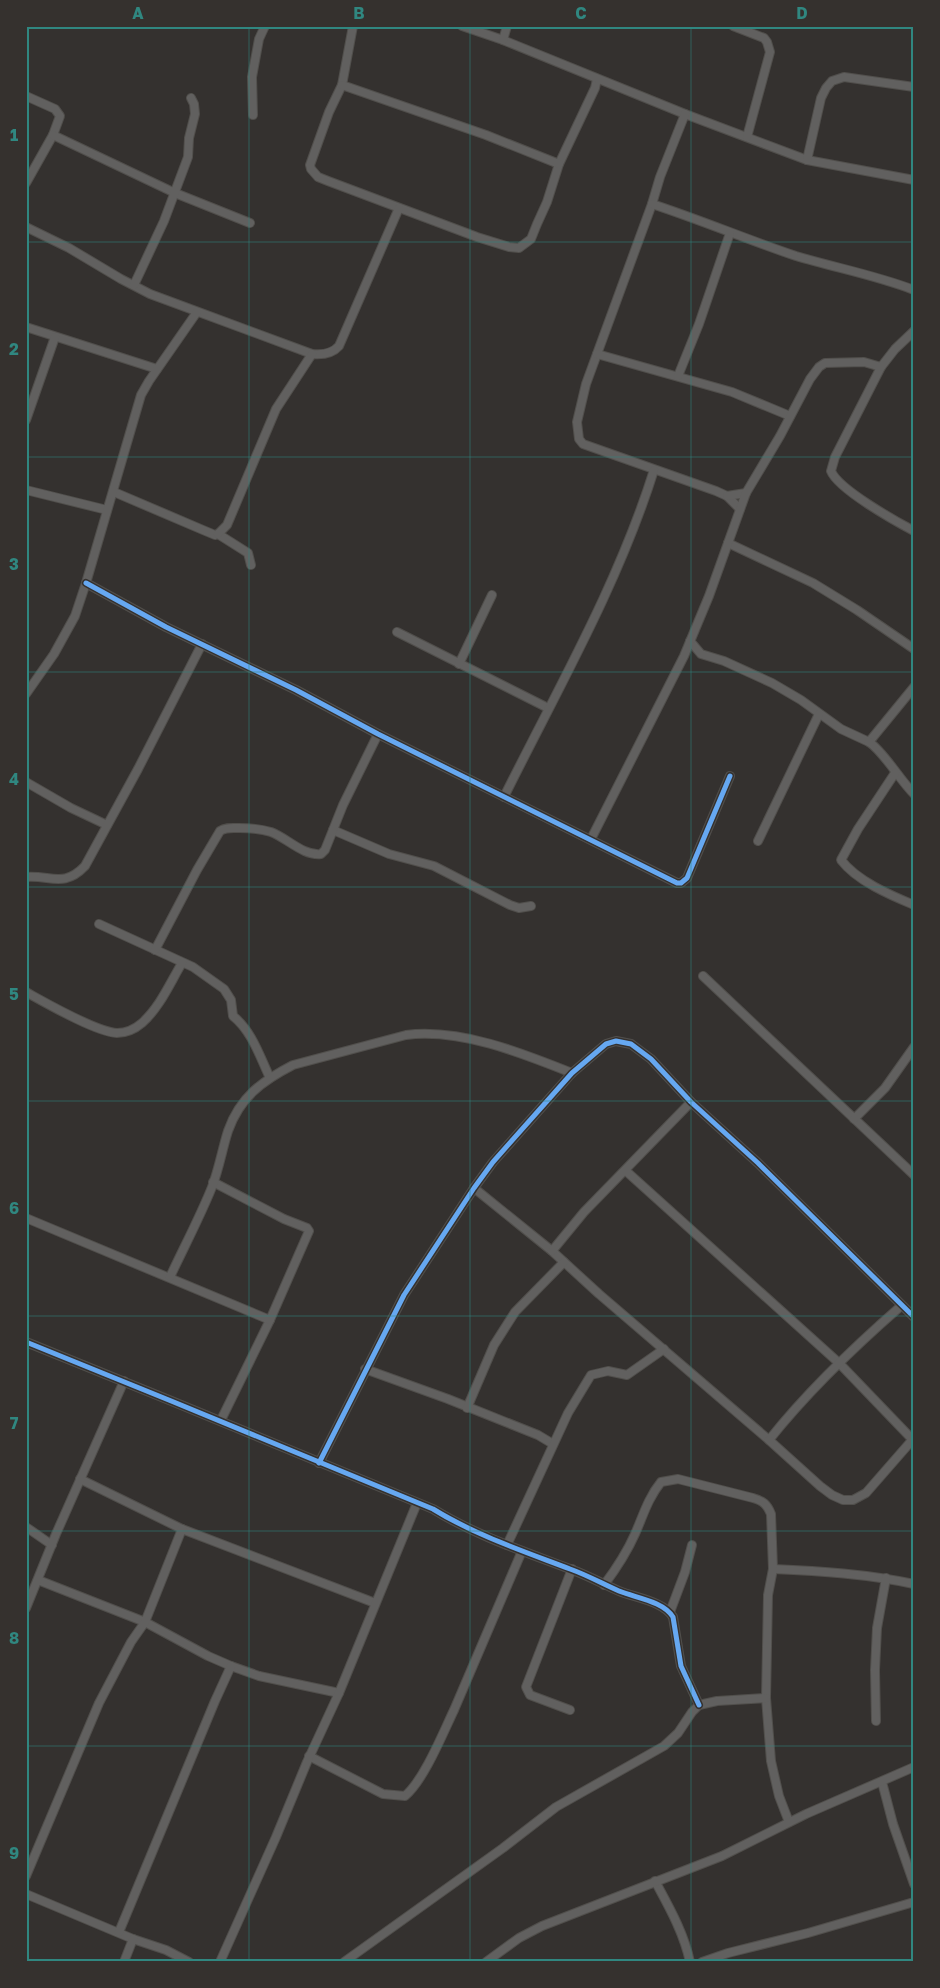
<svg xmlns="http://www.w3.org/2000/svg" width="940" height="1988" viewBox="0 0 940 1988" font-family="'Golos Text',sans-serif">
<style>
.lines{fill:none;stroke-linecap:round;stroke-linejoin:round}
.minor-casing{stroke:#514f4c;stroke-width:10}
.minor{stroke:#61605f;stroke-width:8}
.cycleway-casing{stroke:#35312e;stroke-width:8}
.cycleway{stroke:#66a8f1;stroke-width:5}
.grid{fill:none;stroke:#308780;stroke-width:1;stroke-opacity:0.55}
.neatline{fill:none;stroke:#308780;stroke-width:2}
.grid-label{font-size:16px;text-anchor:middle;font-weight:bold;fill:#308780}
</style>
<rect width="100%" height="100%" fill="#34312f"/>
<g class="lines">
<g class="minor-casing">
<g id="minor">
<path d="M353,26L342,85L329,112L310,165L311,169L318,177L328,181L477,237L509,247L519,248L531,239L537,224L547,202L559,164L595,88L597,79"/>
<path d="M462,26L503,40L685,114L807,160L914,180"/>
<path d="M733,26L764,38L767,42L770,52L747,137"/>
<path d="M503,40L507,26"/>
<path d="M342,85L486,135L559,164"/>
<path d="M26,96L55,109L60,116L53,135L26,183"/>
<path d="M685,114L660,177L652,204L586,384L577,422L579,439L583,444L716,491L727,496L740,509"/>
<path d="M253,115L252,77L259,39L265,26"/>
<path d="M53,135L175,193L250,223"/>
<path d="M807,160L821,98L826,88L832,81L844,77L914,87"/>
<path d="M652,204C701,220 748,240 796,256C836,268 875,275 914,290"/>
<path d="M26,227L69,248L121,279L150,294L312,354C322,355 332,354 339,346L399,208"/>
<path d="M134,285L164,221L188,157L189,138L195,114L194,104L191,98"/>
<path d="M26,327L157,369"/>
<path d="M597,354L732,392L790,416"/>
<path d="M881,367L835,457L831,471C838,489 895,521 914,531"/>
<path d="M678,376L699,324L730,233"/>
<path d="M26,420L55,337"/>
<path d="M26,490L107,510"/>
<path d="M114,492L203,530L215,535L218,534L248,553L251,565"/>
<path d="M727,496L746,493"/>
<path d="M218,534L227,525L276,409L312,354"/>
<path d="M728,543L813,583L857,610L914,649"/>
<path d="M86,583L166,627L296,690L378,734L677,883H681L687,878L730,776"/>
<path d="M397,632L548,708"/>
<path d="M690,641L701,654L724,661L772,683L801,700L841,729L869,742L914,687"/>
<path d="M459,664L492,595"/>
<path d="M26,694L54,654L75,616L86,583L141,395L149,381L197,312"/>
<path d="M869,742C884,752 899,779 914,794"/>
<path d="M895,773L858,829L841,860C857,881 890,895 914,905"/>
<path d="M26,782L71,808L107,825"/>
<path d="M504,797C557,690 618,585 654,470"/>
<path d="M333,830L389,854L434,866L510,905L519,908L531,906"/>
<path d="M591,839L684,656L709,596L746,493L780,436L810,379L819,367L825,363L864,362L881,367L895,349L914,331"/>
<path d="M758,841L819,714"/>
<path d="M26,877C51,875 64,888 85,866L138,769L202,644"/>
<path d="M99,924L193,967L224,989L231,1000L233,1016C252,1031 260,1057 270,1078"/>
<path d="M155,950L197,870L220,831C226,827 232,828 239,828C250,828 261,829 271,832C287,838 303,856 321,854L325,850L343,805L378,734"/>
<path d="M703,976L914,1175"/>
<path d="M26,992C46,1003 96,1032 117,1033C126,1033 135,1029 142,1023C160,1007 170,983 182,963"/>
<path d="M854,1119L885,1088L914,1047"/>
<path d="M626,1171L839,1363L912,1439"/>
<path d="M213,1182L284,1219L307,1228L309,1231L270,1320L221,1420"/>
<path d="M474,1188L552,1251L599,1294L769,1440C808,1391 854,1347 901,1306"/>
<path d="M26,1218L270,1320"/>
<path d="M552,1251L584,1212L691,1102"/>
<path d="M170,1277C184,1247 200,1217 212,1187C219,1169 222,1150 228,1131C240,1097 262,1081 293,1065L406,1035C460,1028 522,1053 572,1073"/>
<path d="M26,1342C162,1397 297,1452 433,1509C475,1535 523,1551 570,1569C587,1575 603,1584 619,1591C636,1598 663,1601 673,1617L681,1666L699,1705"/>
<path d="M365,1369L448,1399L538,1435L553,1444"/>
<path d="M467,1408L494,1345L515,1312L564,1262"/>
<path d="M769,1440L820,1486L832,1495L843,1500H853L866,1493L914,1438"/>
<path d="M319,1463L404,1295L474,1188L493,1162L572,1073L606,1044L616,1041L631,1044L651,1059L691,1102L758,1163L914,1317"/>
<path d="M80,1479L182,1529L375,1603"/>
<path d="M26,1527L52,1545"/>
<path d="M507,1545L568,1413L591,1375L608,1371L627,1375L664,1349"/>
<path d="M773,1569C820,1571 867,1574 914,1584"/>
<path d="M38,1580L145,1622L208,1656L231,1666L259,1676L339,1693"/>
<path d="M604,1585C616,1569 627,1552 635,1534C643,1516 648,1498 661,1482L678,1479L753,1498C763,1501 767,1504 771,1514L773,1569L768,1595L766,1698L771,1761L779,1796L789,1822"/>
<path d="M26,1608L56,1534L124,1381"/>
<path d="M670,1612L685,1572L692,1545"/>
<path d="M570,1710L530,1695L526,1687L572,1569"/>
<path d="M876,1721L875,1670L877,1628L886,1578"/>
<path d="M309,1756L383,1794L405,1796C424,1780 443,1733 454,1710C477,1657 499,1604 522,1551"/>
<path d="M882,1782L893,1824L914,1884"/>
<path d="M26,1876L99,1703L131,1642L145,1622L182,1529"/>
<path d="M655,1881C669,1907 684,1933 690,1962"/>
<path d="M26,1894L133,1939L166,1950L189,1962"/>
<path d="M119,1932L215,1701L231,1666"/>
<path d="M124,1962L133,1939"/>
<path d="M220,1962L276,1837L307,1762L339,1693L417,1503"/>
<path d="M344,1962L503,1848L556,1807L664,1746L678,1733L692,1712L699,1705L717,1701L766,1698"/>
<path d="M486,1962L519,1938L542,1926L722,1856L806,1814L914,1767"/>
<path d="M702,1962L728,1953L808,1933L914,1902"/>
</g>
</g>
<use href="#minor" class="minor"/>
<g class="cycleway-casing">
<g id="cycleway">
<path d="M86,583L166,627L296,690L378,734L677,883H681L687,878L730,776"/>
<path d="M26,1342C162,1397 297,1452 433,1509C475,1535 523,1551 570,1569C587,1575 603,1584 619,1591C636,1598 663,1601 673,1617L681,1666L699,1705"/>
<path d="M319,1463L404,1295L474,1188L493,1162L572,1073L606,1044L616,1041L631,1044L651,1059L691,1102L758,1163L914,1317"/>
</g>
</g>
<use href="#cycleway" class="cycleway"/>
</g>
<path class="grid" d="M249,26V1962M470,26V1962M691,26V1962M26,242H914M26,457H914M26,672H914M26,887H914M26,1101H914M26,1316H914M26,1531H914M26,1746H914"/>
<rect width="940" height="1988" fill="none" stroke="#35312e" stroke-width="55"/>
<rect x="28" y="28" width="884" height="1932" class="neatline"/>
<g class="grid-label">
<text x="138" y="19">A</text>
<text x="359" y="19">B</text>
<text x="581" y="19">C</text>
<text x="802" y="19">D</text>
<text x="14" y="141">1</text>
<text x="14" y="355">2</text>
<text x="14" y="570">3</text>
<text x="14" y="785">4</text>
<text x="14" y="1000">5</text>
<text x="14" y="1214">6</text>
<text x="14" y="1429">7</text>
<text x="14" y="1644">8</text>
<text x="14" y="1859">9</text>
</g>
</svg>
